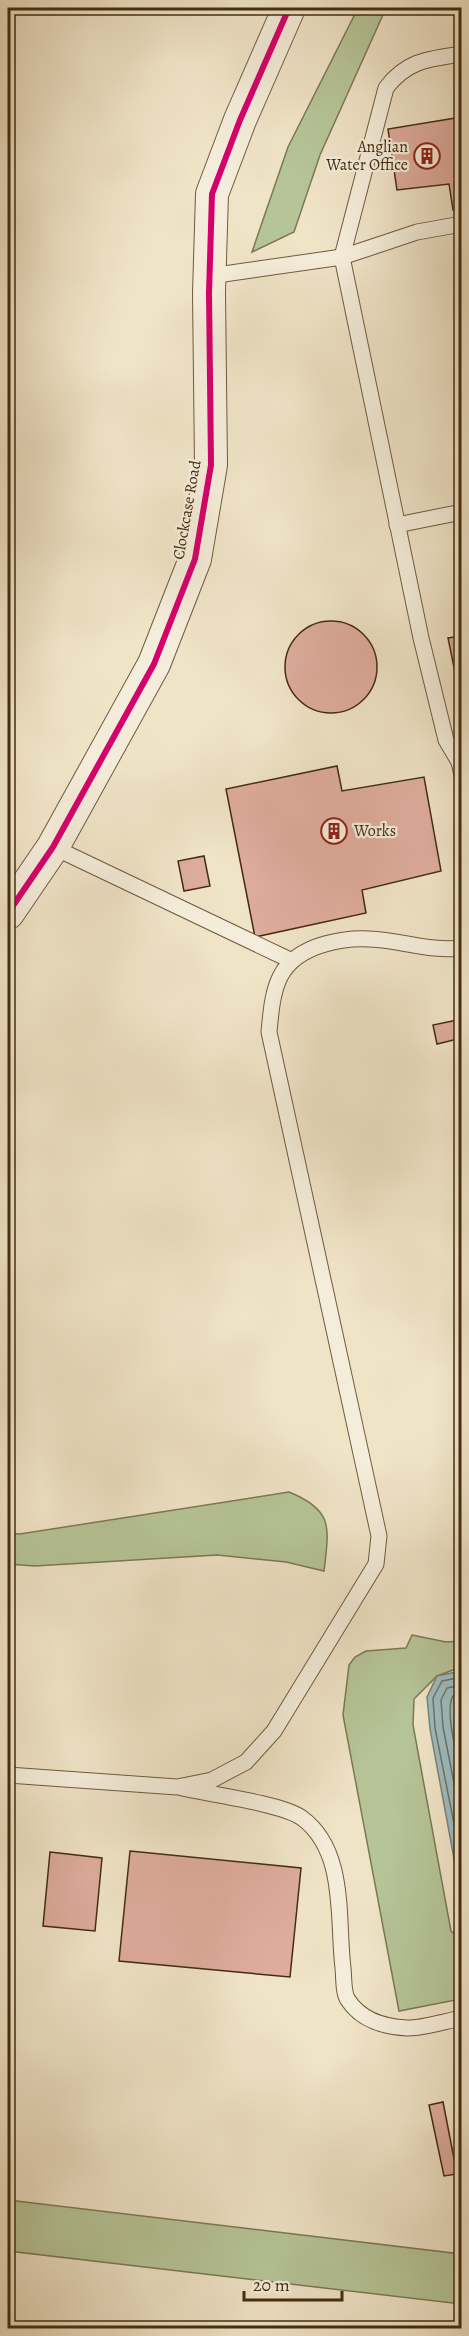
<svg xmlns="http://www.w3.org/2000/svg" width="469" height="2336" viewBox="0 0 469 2336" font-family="Alegreya,serif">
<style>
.green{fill:#b6c598;stroke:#7c7954;stroke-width:1.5}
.water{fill:#9ebcbf;stroke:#7a8379;stroke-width:1.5}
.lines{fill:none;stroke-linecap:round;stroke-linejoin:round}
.shore{stroke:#707467;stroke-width:1.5}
.building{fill:#deac9d;stroke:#432d0f;stroke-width:1.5}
.lane-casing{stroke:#6e5b3d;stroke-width:17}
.street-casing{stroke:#6e5b3d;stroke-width:34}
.lane{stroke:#f5eddb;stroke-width:15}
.street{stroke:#f5eddb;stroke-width:32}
.cycleway-casing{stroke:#f5eddb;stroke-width:10}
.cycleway{stroke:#d6006c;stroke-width:6}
.labels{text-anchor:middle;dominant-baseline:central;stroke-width:4.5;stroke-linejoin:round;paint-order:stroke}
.poi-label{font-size:16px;fill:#432d0f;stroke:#f5eddb;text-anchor:end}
.street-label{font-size:16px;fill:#432d0f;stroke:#f5eddb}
</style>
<rect width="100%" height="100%" fill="#f0e4c7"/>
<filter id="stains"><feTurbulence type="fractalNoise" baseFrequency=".00333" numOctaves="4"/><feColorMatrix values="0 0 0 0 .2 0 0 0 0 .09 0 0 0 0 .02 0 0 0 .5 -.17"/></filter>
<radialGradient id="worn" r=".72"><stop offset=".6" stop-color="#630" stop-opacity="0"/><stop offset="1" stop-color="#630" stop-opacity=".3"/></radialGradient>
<g class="green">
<path d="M358,8H386L320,155L294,232L252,252L288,147Z"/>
<path d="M289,1492C334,1510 329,1528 324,1571L286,1562L217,1555L35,1566L8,1564V1533L20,1534Z"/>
<path d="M412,1635L446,1642L461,1641V1667L437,1676L414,1699L413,1725L451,1931L461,1939V1999L399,2011L343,1715L349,1665L355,1657L366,1651L406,1648Z"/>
<path d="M8,2200L461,2254V2304L8,2251Z"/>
</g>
<path class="water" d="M461,1671H462L461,1896L430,1729L427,1697L437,1676Z"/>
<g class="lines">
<g class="shore">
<path d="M462,1677L442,1681L433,1698L435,1728L462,1864"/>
<path d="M462,1685L447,1688L441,1700L443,1727L462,1824"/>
<path d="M462,1694L453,1696C444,1711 458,1759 462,1777"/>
</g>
</g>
<g class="building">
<path d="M462,117V209L453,210L449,184L397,190L388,129Z"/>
<path d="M462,535V579L455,578L457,536Z"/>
<circle cx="331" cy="667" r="46"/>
<path d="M462,636V686L458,687L448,638Z"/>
<path d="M337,766L342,791L424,777L441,871L362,890L366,913L255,937L226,789Z"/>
<path d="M204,856L210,886L184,891L178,861Z"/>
<path d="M462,1019V1038L437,1044L433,1025Z"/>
<path d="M130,1851L301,1868L290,1977L119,1961Z"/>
<path d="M50,1852L102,1858L95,1931L43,1926Z"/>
<path d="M443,2102L457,2174L444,2176L429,2105Z"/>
</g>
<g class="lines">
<g class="lane-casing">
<g id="lane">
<path d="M342,257L386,88C407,60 429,59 462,54"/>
<path d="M342,257L417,232L462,224"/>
<path d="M210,276L342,257L421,638L446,740L459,762L462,775"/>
<path d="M397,525L462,512"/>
<path d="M53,847L290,960"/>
<path d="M8,1775L177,1787L212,1780L246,1762L274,1731L376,1564L379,1536L269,1032C273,988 276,958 325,944C339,940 355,938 370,939C400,940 431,952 462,948"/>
<path d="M182,1788C210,1794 283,1804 302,1818C347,1851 337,1920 343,1968C344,1977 343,1993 348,2000C361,2020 385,2027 407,2028C425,2028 445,2021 462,2018"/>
</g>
</g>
<g class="street-casing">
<path id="street" d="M8,913L53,847L154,664L195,559L211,465L209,293L212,194L240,120L289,8"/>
</g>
<use href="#lane" class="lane"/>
<use href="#street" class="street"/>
<g class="cycleway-casing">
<path id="cycleway" d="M8,913L53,847L154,664L195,559L211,465L209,293L212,194L240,120L289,8"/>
</g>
<use href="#cycleway" class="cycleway"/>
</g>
<defs>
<g id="building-ring" transform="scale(1.35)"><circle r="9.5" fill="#f5eddb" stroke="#8f2418" stroke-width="1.5"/><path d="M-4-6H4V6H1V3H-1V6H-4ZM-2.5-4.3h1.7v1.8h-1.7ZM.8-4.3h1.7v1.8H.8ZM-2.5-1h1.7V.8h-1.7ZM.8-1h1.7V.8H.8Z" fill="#8f2418"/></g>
</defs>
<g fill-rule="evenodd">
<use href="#building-ring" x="427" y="156"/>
<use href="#building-ring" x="334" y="831"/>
</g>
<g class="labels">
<g class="poi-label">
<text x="408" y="147">Anglian<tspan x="408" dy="18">Water Office</tspan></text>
<text x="354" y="831" text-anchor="start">Works</text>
</g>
<g class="street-label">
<text transform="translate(187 510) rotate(-80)">Clockcase Road</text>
</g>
</g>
<rect width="469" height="2336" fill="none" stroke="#f0e4c7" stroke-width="30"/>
<rect x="9" y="9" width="451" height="2318" fill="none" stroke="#432d0f" stroke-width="3"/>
<rect x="15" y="15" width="439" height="2306" fill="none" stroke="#432d0f" stroke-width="1.5"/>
<path d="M244 2291v9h98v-9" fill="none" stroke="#432d0f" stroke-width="3"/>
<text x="253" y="2291" font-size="18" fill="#432d0f" stroke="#f5eddb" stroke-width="4.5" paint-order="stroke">20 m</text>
<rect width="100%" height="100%" filter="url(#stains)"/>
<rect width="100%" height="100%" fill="url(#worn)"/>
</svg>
